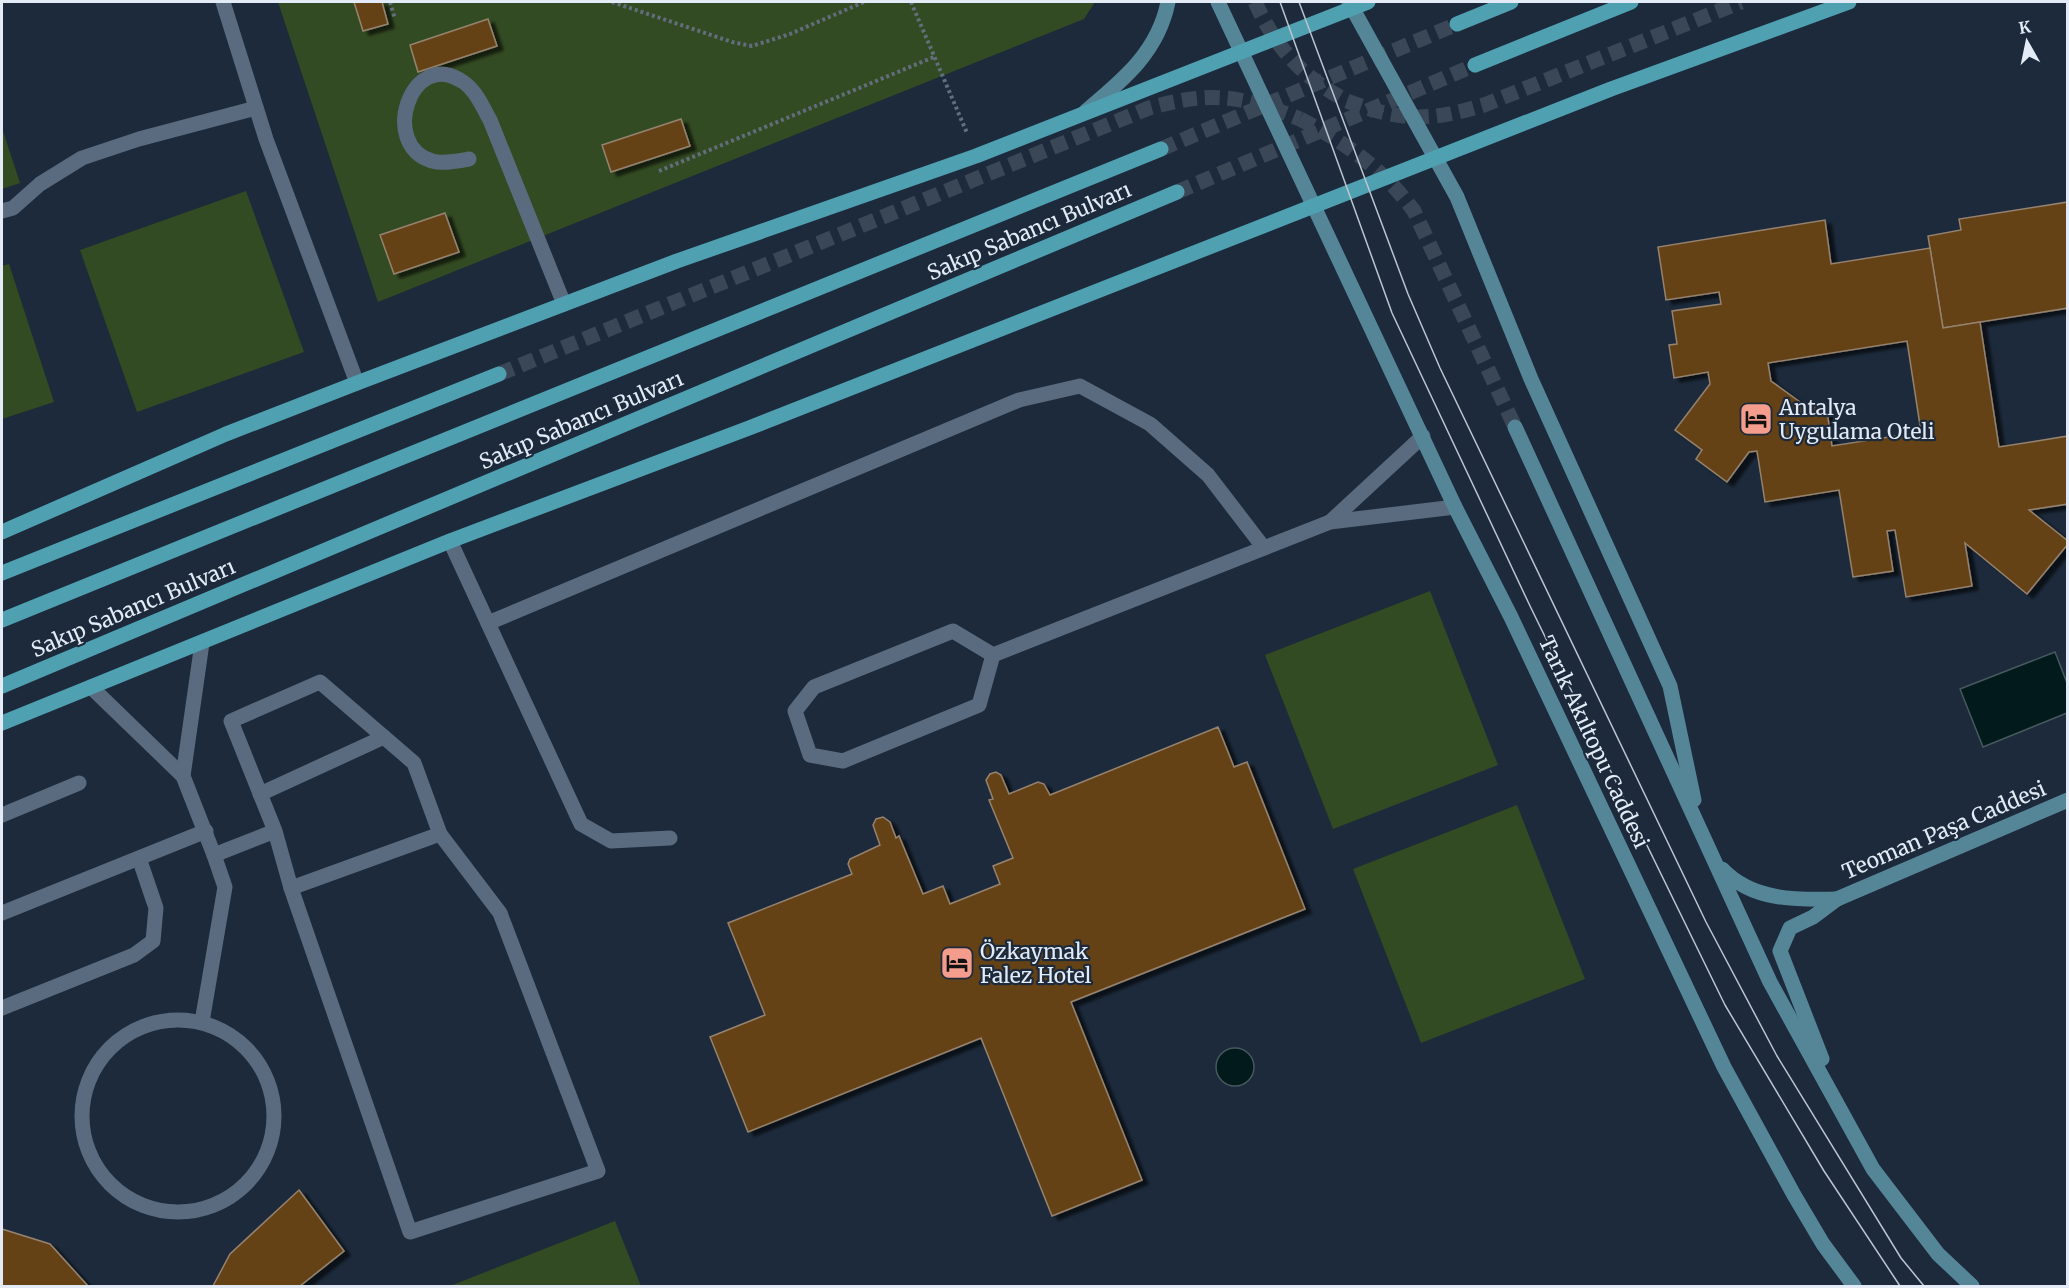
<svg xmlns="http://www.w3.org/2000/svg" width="2069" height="1288" viewBox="0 0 2069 1288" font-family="Merriweather,serif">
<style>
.green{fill:#334b22}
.water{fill:#031a1c;stroke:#46595d;stroke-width:1.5}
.building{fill:#654319;stroke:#95836f;stroke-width:1.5;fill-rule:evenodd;filter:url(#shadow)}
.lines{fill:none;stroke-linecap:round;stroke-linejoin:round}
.secondary-tunnel{stroke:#3a4757;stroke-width:15;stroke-dasharray:15 8;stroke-linecap:butt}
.primary-tunnel{stroke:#3a4757;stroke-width:15;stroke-dasharray:15 8;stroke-linecap:butt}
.path{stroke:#626e7d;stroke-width:4;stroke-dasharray:3 3;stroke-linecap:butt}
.lane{stroke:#5a6b7f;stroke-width:15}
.street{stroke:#5a6b7f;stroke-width:15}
.secondary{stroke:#558698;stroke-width:15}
.primary{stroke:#4fa0b1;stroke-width:15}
.tram{stroke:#bbc5d1;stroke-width:1.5}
.labels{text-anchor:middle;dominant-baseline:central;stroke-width:4.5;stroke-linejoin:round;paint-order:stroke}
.street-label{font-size:21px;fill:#e2ebf6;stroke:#1c2a3b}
.poi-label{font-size:21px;fill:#e2ebf6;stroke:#1c2a3b;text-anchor:start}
</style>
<defs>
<filter id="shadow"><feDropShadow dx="6" dy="4" stdDeviation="1.5" flood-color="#0009"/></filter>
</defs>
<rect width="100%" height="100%" fill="#1c2a3b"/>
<g class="green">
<path d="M278,2H1095L1084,19L378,302Z"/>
<path d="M2,128L20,183L2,189Z"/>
<path d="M246,191L304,352L137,412L80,250Z"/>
<path d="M9,264L54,402L2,419V266Z"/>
<path d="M1430,591L1498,765L1333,829L1265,655Z"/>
<path d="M1517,805L1585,979L1421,1043L1353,869Z"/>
<path d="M615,1221L641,1286H450Z"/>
</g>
<g class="water">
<path d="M2055,652L2067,683V713L1983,747L1960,689Z"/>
<circle cx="1235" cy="1067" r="19"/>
</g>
<g class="building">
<path d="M354,2H382L388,24L363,31Z"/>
<path d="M488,19L497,46L418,72L410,45Z"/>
<path d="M681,119L690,146L611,172L602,145Z"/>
<path d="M2068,202V308L1943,328L1928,236L1961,230L1959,219Z"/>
<path d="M445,213L459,252L394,274L380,235Z"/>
<path d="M1825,220L1831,264L1930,248L1943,328L1980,322L1999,447L2068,436V504L2029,510L2068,541V544L2027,594L1965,543L1972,586L1906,597L1895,530L1887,531L1893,571L1853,577L1839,490L1765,502L1757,451L1749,452L1727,482L1696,459L1702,450L1675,430L1710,384L1708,372L1674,378L1669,345L1677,344L1672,311L1721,304L1719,292L1666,300L1658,247ZM1907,341L1921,432L1832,446L1826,404L1807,407L1771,381L1768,363Z"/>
<path d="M1218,727L1234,767L1247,762L1305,909L1071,1002L1142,1180L1052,1216L981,1038L748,1132L710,1037L765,1015L728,923L852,874L848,864L850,859L880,845L873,825L876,819L883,817L890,822L896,838L899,836L923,894L943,886L950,904L1000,884L993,866L1013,858L989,800L993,799L986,780L990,774L996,772L1001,775L1009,794L1038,782L1044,784L1050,795Z"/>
<path d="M299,1190L344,1251L300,1286H213L230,1254Z"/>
<path d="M2,1229L50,1244L88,1286H2Z"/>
</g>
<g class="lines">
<g class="secondary-tunnel">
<path d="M1255,2C1276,48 1302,77 1347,101"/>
<path d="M1300,119C1346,143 1383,169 1414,211L1515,427"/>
</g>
<g class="primary-tunnel">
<path d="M1347,101C1400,121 1429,122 1484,105L1741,2"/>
<path d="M1161,149L1457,24"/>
<path d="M1177,192L1475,65"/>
<path d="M499,374L1149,108C1210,91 1241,95 1300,119"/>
</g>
<g class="path">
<path d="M390,2L395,19"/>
<path d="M612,2L732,42L752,46L790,34L864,2"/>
<path d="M911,2L967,133"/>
<path d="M659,171L934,57"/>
</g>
<g class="lane">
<path d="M223,2L266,139L357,383"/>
<path d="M469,159C458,161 443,164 432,161C379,145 411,50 460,80C475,88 482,106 490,120L564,304"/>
<path d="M2,211L13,208L40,184L82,158L139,139L256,108"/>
<path d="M450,541L581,824L611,841L670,838"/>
<path d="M488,623L1019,400L1080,386L1150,424L1208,475L1264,548"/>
<path d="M91,687L183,776L214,855L225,887L202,1022"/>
<path d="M183,776L202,643"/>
<path d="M260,794L384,737"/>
<path d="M2,815L79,783"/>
<path d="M214,855L275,831L231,721L320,682L414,763L440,834L291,888L275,831"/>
<path d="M291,888L410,1232L598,1171L500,913L440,834"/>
<path d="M2,913L206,831"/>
<path d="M2,1008L134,955L153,941L156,908L139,858"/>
<circle cx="178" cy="1116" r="96"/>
</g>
<g class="street">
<path d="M1330,522L1423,436"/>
<path d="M993,655L979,705L843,761L810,755L795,711L814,687L953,631L993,655L1330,522L1455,507"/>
</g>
<g class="secondary">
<path d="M1218,2L1455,507L1511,617L1724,1067L1794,1195L1823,1244L1854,1286"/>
<path d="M1349,2L1457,197L1531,379L1670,686L1694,800"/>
<path d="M1086,111C1123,80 1158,52 1168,2"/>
<path d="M1515,427L1770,982L1873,1169L1938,1254L1972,1286"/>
<path d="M1722,869C1752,901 1797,900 1837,899"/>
<path d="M1822,1059L1780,951L1790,928L1813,917L1837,899L2068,800"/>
</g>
<g class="primary">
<path d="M1457,24L1511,2"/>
<path d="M1475,65L1631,2"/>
<path d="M2,532L226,434L357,383L677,261L976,156L1368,2"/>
<path d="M2,573L499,374"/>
<path d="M2,620L1161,149"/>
<path d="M2,686L1177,192"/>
<path d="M2,723L450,541L749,428L1611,89L1849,2"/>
</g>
<g class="tram">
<path d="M1280,2L1392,313L1531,608L1725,1005L1824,1171L1900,1286"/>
<path d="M1299,2L1408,294L1440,368L1706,922L1777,1056L1901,1258L1924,1286"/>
</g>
</g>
<defs>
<g id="hotel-square" transform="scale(1.725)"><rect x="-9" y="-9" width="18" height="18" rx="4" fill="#f49d8c" stroke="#1c2a3b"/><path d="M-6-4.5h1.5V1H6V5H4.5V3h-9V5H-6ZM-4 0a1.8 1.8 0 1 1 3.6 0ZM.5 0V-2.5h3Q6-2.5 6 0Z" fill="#111"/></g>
</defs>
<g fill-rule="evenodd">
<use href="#hotel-square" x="1756" y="419"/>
<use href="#hotel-square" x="957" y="963"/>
</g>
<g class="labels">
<g class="street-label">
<text transform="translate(1029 231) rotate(-23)">Sakıp Sabancı Bulvarı</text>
<text transform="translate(581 420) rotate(-23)">Sakıp Sabancı Bulvarı</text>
<text transform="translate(133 608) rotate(-23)">Sakıp Sabancı Bulvarı</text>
<text transform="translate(1594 742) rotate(65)">Tarık Akıltopu Caddesi</text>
<text transform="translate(1944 830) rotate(-23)">Teoman Paşa Caddesi</text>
</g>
<g class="poi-label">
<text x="1779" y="407">Antalya<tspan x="1779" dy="24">Uygulama Oteli</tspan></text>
<text x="980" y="951">Özkaymak<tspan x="980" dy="24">Falez Hotel</tspan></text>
</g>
</g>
<rect width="2069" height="1288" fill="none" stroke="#e2ebf6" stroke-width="6"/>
<g transform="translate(2027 42) rotate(351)" stroke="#1c2a3b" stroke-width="4.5" paint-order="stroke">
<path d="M0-4.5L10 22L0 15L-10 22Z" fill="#e2ebf6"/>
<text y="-9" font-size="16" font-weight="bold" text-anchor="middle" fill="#e2ebf6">K</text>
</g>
</svg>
